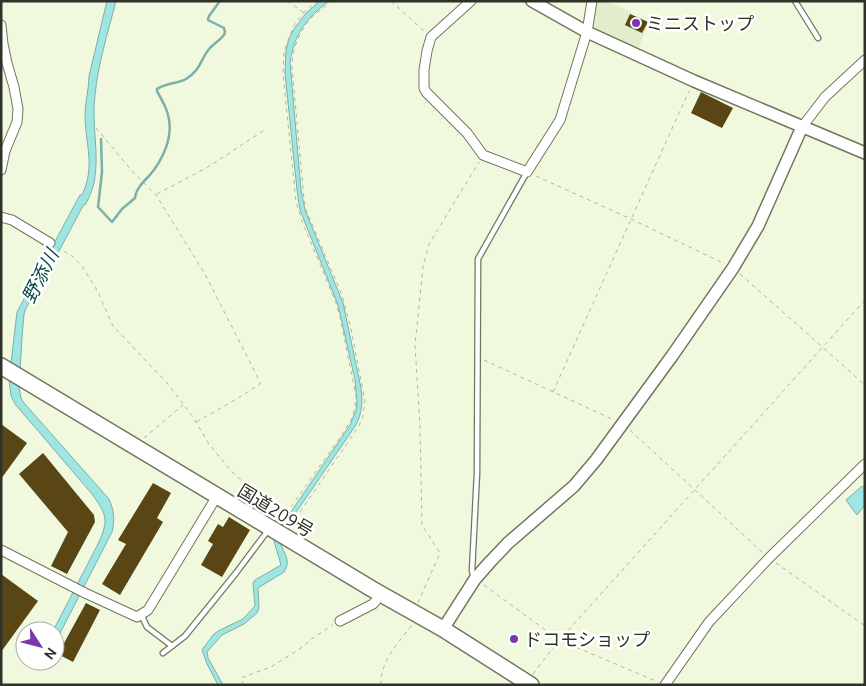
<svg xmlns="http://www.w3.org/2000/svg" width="866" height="686" viewBox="0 0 866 686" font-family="Ubuntu,'Noto Sans JP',sans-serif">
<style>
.built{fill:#e2edcb}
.water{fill:#9fe5e1;stroke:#7dafaa}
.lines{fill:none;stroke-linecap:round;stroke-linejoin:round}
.stream{stroke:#7dafaa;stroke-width:2.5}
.building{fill:#594614}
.service-casing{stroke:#6f775f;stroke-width:7}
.minor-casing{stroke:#6f775f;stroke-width:11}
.tertiary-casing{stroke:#6f775f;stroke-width:14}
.trunk-casing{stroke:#6f775f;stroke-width:18}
.path{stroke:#afb6a0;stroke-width:1;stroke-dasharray:4 4;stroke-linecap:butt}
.service{stroke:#fff;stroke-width:4.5}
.minor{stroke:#fff;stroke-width:9}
.tertiary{stroke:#fff;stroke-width:11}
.trunk{stroke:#fff;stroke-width:15}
.poi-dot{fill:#7a36aa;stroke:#fff;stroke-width:2}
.labels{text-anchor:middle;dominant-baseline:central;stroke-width:5;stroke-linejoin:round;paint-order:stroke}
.poi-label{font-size:18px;fill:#2f3228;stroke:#fff;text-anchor:start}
.street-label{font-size:18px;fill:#2f3228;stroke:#fff}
.water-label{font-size:19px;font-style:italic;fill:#064946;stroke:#fff}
</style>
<rect width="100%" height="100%" fill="#f0f9dd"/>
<path class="built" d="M597,1H608L631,12V14L649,22L637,51L591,28Z"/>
<g class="water">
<path d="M107,1H116C108,32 98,64 95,95C91,124 100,154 94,183C92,191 89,198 85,205L84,204L58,253L26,308L24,314L22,337L19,387L21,398L24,403L109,499C114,510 115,520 112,532L55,643V631H53L98,544C109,520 107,515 92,494L15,404L11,396L9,380L17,312L80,195H82C96,166 85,144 85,115C85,102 89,89 89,76Z"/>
<path d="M320,1H329C306,19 295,32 290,62L301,190L305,210L343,303L361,388C363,402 362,413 356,425L284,530L280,541C283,553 292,560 284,572L258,588L259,608L257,613L244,624L222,635L207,652L208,658L223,685H218L207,664L202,650L213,635L218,631L243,619L255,606L253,583L255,580L281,565L274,541V537L350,425L356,410L357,402L355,380L338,305L300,210L297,190L285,73L286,50L289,39L294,29L306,13Z"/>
<path d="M862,486L865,488V505L857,515L846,500Z"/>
</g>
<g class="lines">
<path class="stream" d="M101,139L102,172L98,207L112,222L122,209L135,198C136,189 143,182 149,176C163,160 174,136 168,115C166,106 161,99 157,91V89C168,82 177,84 186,79C202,69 200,59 210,48C215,43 220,40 224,35L225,32L224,28L208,20L209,16L220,1"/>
</g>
<g class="building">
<path d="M630,14L648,22L642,33L625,25Z"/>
<path d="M701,92L733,108L722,128L691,113Z"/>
<path d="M1,424L27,443L1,479Z"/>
<path d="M43,453L94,515L95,522L67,574L51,566L68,532L19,474Z"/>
<path d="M153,483L171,493L157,518L163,522L120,595L102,584L126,544L118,540Z"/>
<path d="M229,517L250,530L222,577L201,565L213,544L208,541L218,524L223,527Z"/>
<path d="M1,574L38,601L1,652Z"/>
<path d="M86,603L100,610L73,662L58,654Z"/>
</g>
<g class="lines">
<g class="service-casing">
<g id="service">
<path d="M795,1L818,38"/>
<path d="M474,577L472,571L477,473L478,259L527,172"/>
<path d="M141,614L147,627L172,646"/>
<path d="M163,653L185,636L236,573L269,529"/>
</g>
</g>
<g class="minor-casing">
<g id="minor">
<path d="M471,1L431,37L427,51L424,70V88L426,92L467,133L483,155L527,172L560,120L587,32L592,1"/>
<path d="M1,25L3,44L7,63L14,87L18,109L17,122L5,151L1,170"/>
<path d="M802,127L825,97L865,60"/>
<path d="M1,217L12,220L50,243"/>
<path d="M1,550L85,593L137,617L148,610L217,496"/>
<path d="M340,621L373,604L381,595"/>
<path d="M665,685L709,622L769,558L865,464"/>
</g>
</g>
<g class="tertiary-casing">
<g id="tertiary">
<path d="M532,1L587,32L694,81L865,153"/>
<path d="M443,629L475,579L490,562L508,543L574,486L596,460L672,356L733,268L758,226L802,127"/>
</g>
</g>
<g class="trunk-casing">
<path id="trunk" d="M1,366L372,589L443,629L531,685"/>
</g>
<g class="path">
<path d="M287,1L303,12"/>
<path d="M391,1L424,31"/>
<path d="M96,128L133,172L156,195L205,274L260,382V384C239,398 218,410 196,422"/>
<path d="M536,176L631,219L725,264"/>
<path d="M157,194L208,167L266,129"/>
<path d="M57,247L72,256L82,266L98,292L113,326L167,383L193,417L209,444L231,471L263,500L285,517"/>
<path d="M740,274L865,385"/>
<path d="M484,360L614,420"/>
<path d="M553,392L689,91"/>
<path d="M630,430L763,553"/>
<path d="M144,438L183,405"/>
<path d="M282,520L343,433L352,418L355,406L356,396L340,317L336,303L302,221L296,202L283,74L284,51L293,27L304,12L318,1"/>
<path d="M291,525L359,426L363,416L365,401L351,329L342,295L306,210L304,199L292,67C292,49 300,29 313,16C319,11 326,6 332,1"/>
<path d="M776,563L865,626"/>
<path d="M484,585L559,640L658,682"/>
<path d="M418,603L440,553L422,525L420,427L415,345L423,267L429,244L479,162"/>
<path d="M533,674L556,644L865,300"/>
<path d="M244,685L241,680L243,677L271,667L301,648L314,637L333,625"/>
<path d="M381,685C380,661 399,642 412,625"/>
</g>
<use href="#service" class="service"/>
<use href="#minor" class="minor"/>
<use href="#tertiary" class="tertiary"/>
<use href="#trunk" class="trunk"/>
</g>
<g class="poi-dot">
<circle cx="636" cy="23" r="5"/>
<circle cx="514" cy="639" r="5"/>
</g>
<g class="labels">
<g class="poi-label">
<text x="646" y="23">ミニストップ</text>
<text x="524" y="639">ドコモショップ</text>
</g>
<g class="street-label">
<text transform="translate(276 510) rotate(31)">国道209号</text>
</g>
<g class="water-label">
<text transform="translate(40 276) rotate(-63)">野添川</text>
</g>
</g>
<rect width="866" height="686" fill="none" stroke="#2f3228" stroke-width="5"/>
<g transform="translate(40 646) rotate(126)"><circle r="24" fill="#ffffff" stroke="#acada9"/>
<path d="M0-4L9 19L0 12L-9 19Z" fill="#7a36aa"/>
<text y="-8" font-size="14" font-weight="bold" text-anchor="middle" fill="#2f3228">N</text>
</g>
</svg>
